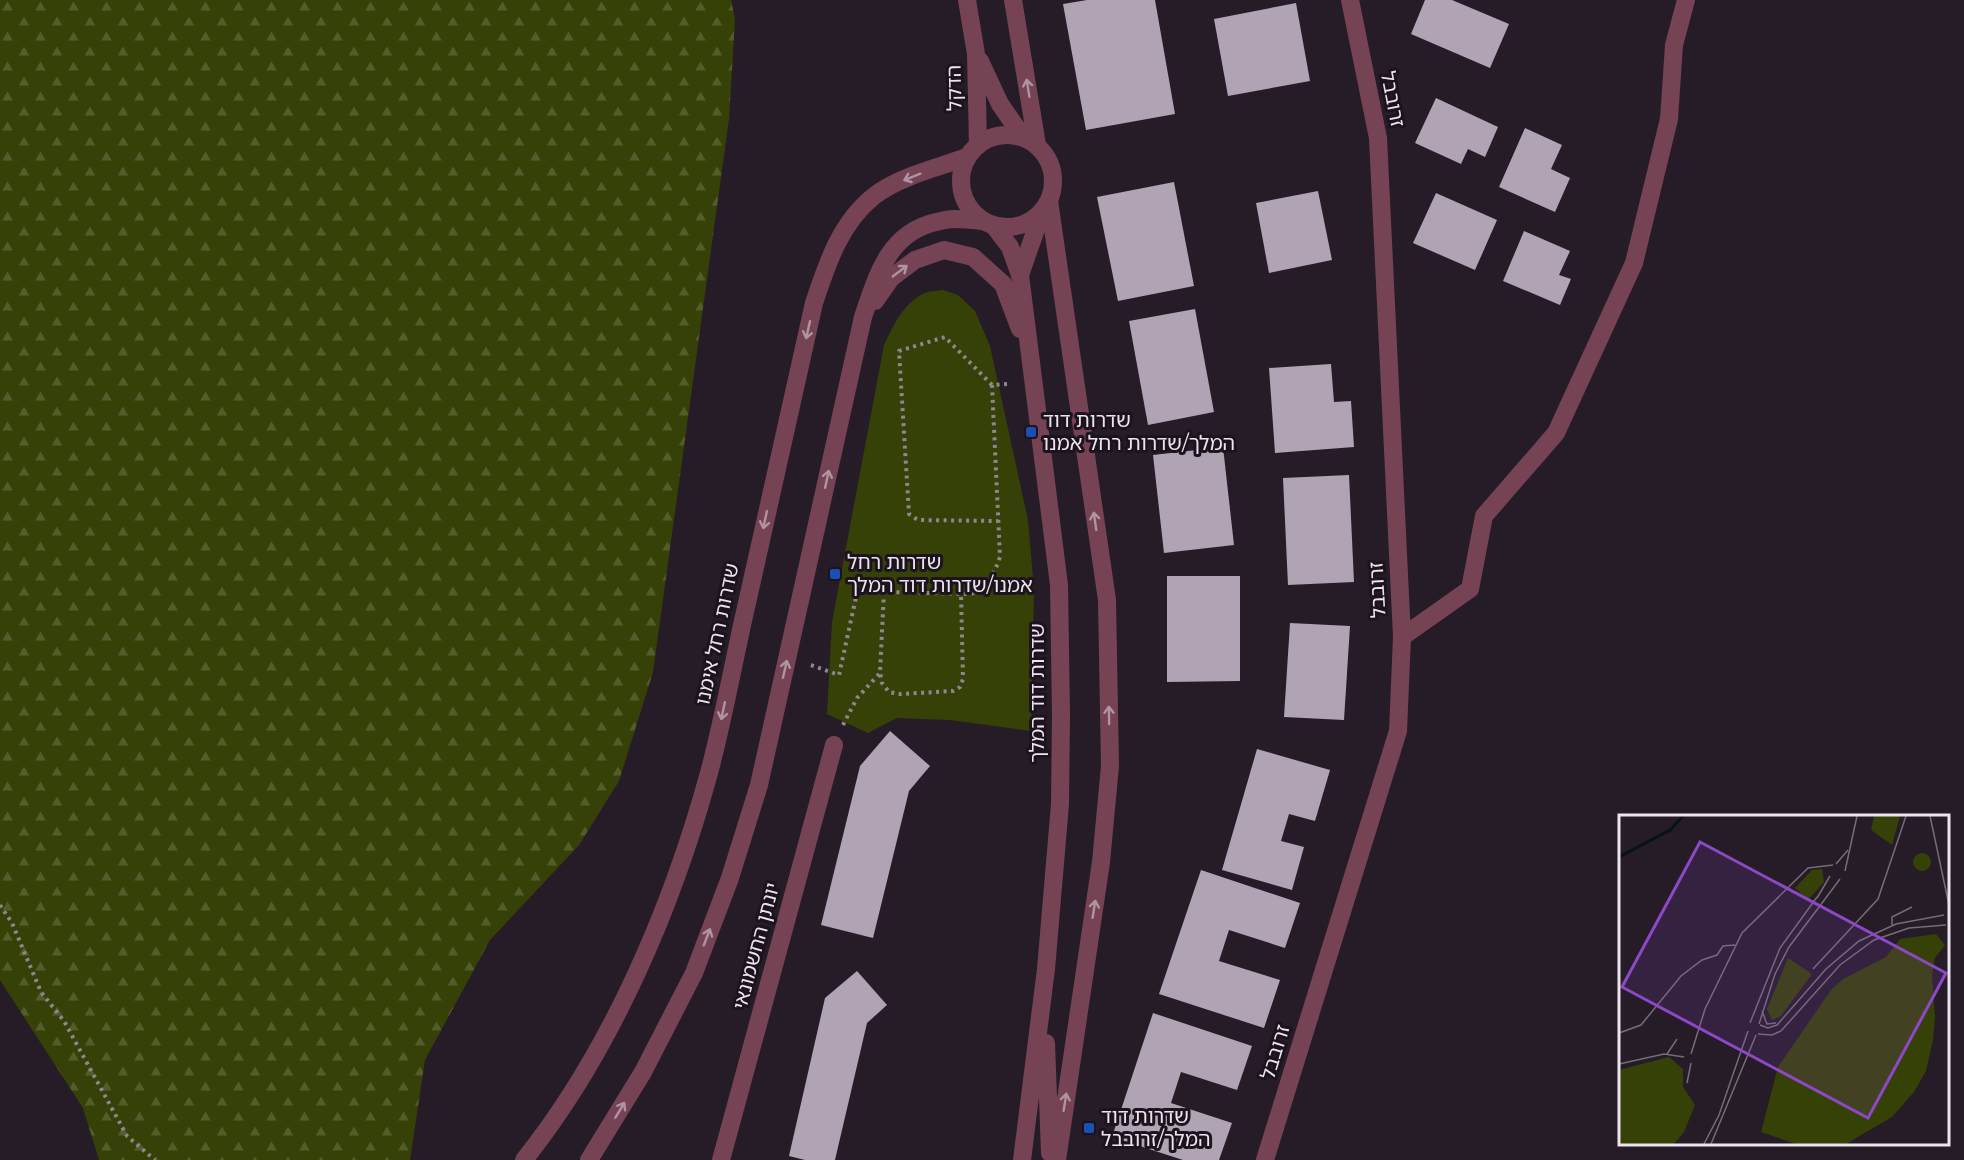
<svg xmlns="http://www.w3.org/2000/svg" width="1964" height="1160" viewBox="0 0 1964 1160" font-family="Montserrat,'Noto Sans Hebrew',sans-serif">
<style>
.green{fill:#364107}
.forest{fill:url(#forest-firs)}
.building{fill:#b0a3b3}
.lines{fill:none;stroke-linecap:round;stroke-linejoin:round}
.path{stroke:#8e8690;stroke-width:4;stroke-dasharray:3 4.5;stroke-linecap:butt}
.minor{stroke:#764355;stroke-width:18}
.oneway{stroke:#b094a1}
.transit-dot{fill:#1a4fb4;stroke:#1d131f;stroke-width:2}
.labels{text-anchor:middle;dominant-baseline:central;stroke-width:6;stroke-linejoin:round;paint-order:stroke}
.street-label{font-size:20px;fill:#ebe4ed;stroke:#1d131f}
.poi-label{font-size:20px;fill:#ebe4ed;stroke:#1d131f;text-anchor:start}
.inset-river{fill:none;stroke:#051415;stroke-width:3}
.inset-road{fill:none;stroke:#756c77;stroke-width:1.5}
.view{fill:#8c48c6;fill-opacity:0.15;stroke:#8c48c6;stroke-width:3}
.inset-edge{fill:none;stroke:#ebe4ed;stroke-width:3}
</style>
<defs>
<pattern id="forest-firs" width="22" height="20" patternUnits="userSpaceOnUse" patternTransform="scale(1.5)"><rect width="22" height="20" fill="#364107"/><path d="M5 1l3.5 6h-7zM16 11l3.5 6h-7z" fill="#535c2b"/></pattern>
</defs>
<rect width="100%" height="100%" fill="#261c28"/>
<path class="green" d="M943,290L958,295L975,311L990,346L1028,520L1034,591L1031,731L950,720L897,718L868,733L827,714L832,622L884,345C893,326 904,302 925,293C930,291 938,291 943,290Z"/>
<path class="forest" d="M0,0H731L735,19L729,119L653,672L619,781L579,845L490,940L425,1060L410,1160H99L83,1108L0,980Z"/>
<g class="building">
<path d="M1087,0H1155L1175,114L1086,130L1063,4Z"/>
<path d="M1425,0H1452L1509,24L1490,68L1411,34Z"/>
<path d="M1296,3L1310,81L1228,96L1214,19Z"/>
<path d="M1436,98L1498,127L1485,157L1468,149L1461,164L1415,143Z"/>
<path d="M1525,128L1562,145L1551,169L1570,178L1555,212L1499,187Z"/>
<path d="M1174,182L1194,286L1118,301L1097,197Z"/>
<path d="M1318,191L1332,260L1269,273L1256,203Z"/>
<path d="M1436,193L1497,220L1475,270L1413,243Z"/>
<path d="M1524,231L1570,251L1559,275L1571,279L1560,305L1503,281Z"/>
<path d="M1195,309L1214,412L1148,425L1129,321Z"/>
<path d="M1331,364L1334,402L1351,401L1354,447L1275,453L1269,368Z"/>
<path d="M1223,447L1234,545L1164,553L1153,455Z"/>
<path d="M1349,475L1354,582L1288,585L1283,478Z"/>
<path d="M1167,576H1240V681L1167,682Z"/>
<path d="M1290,623L1350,626L1344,720L1284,717Z"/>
<path d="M890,731L930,766L909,791L873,938L821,925L860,766Z"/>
<path d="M1257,749L1330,770L1315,821L1289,814L1281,841L1304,847L1292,890L1222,870Z"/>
<path d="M1201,870L1300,903L1285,948L1229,930L1219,961L1280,980L1264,1028L1159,994Z"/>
<path d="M857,971L887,1005L867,1023L835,1160H805L789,1156L825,998Z"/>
<path d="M1153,1013L1252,1046L1237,1090L1181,1072L1171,1103L1232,1123L1219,1160H1183L1112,1137Z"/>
</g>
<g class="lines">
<g class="path">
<path d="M992,385L945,337L899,351L909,514L918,520L998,521"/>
<path d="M884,592L880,672L882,683L889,692L900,694L953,691L960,687L963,679L961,594"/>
<path d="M811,665L839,675L858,588L884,592L971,594C988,587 994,574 1000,557L992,385L1009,384"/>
<path d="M843,725L857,698L880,673"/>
<path d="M0,905L12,923L41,992L64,1021L127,1136L155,1160"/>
</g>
<g class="minor">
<path d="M967,0L976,54L978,145"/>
<path d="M1013,0L1037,145"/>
<path d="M980,61L1000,104L1023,137"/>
<circle cx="1007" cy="181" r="46"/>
<path d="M1049,201L1107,600L1110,766L1101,862L1057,1160"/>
<path d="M994,226L1010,247L1020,275L1059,585L1061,715L1060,804L1046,969L1022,1160"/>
<path d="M1020,275L1042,212"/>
<path d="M875,301L891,278L915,260L944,250L973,257L1003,284L1020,329"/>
<path d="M1402,637L1470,589L1484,516L1556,433L1634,263L1669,119L1674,45L1686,0"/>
<path d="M1046,1043L1050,1153"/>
<path d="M524,1160C611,1051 672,908 709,773C724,717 734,659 747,603C769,503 791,403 814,303C827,264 840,223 874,196C900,176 937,168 967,157"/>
<path d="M589,1160L643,1072L694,973L730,878L759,785L863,317C877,276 888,233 936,222C941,221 948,219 954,219C963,219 973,220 982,221"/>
<path d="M721,1160L834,745"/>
<path d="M1265,1160L1398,731L1402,637L1378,138L1350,0"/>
</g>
</g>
<defs><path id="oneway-shaft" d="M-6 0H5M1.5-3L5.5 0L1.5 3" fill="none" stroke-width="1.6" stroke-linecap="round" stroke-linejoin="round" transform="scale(1.5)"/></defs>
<g class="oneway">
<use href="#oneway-shaft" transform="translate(1028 88) rotate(-99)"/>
<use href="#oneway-shaft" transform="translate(912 177) rotate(158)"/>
<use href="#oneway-shaft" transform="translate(900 271) rotate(-37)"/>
<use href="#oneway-shaft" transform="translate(808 330) rotate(103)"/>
<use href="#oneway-shaft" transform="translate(827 479) rotate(-78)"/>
<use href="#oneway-shaft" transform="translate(765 520) rotate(102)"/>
<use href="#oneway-shaft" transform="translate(1095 521) rotate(-98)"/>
<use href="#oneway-shaft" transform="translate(785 669) rotate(-77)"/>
<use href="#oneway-shaft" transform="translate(723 711) rotate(102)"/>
<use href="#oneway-shaft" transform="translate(1109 715) rotate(-91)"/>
<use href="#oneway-shaft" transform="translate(1094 909) rotate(-81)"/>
<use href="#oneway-shaft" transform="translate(707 937) rotate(-69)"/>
<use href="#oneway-shaft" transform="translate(1065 1102) rotate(-81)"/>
<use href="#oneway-shaft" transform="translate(620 1110) rotate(-59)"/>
</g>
<g class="transit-dot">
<rect x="1025" y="426" width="12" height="12" rx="3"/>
<rect x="829" y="568" width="12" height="12" rx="3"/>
<rect x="1083" y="1122" width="12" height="12" rx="3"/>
</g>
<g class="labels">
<g class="street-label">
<text transform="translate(954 88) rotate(-91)">הדקל</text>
<text transform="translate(1393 99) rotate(79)">זרובבל</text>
<text transform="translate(1377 590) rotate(-93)">זרובבל</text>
<text transform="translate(717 634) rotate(-78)">שדרות רחל אימנו</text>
<text transform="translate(1037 693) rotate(-90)">שדרות דוד המלך</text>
<text transform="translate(756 946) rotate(-75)">יונתן החשמונאי</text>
<text transform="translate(1275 1052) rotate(-73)">זרובבל</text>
</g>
<g class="poi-label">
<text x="1043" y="420">שדרות דוד<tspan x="1043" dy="23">המלך/שדרות רחל אמנו</tspan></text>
<text x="847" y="562">שדרות רחל<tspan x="847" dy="23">אמנו/שדרות דוד המלך</tspan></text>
<text x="1101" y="1116">שדרות דוד<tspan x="1101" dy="23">המלך/זרובבל</tspan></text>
</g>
</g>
<g transform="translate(1619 815)">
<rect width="330" height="330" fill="#261c28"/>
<path d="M255,1H281L273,30L252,15ZM294 47a9 9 0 1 1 18 0a9 9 0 1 1-18 0ZM203,54L205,67L189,85L176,73L193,55ZM169,143L193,159L162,201L153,205L148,194ZM50,242L64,254V272L76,290L65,317L55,329H0V255Z" fill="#364107"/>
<path d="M317,119L326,130L316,143L313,159L316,202L314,225L307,256L295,277L273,302L227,329H177L142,317L159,252L212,175L224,164L267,142L281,124Z" fill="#364107"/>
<path class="inset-river" d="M0,42L51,15L64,1"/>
<path class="inset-road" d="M311,1L330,90M217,49L229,35M226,56L238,1M198,83L211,61M273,110V102L293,92M194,154L259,84L287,1M143,196L148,209L157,208M131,208L161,133L198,82M140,209L156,159L170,132L221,64M141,210L149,213L158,210L207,154L240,126L277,109L325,100M0,218L22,210L62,161L83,145L98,140L104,131L116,130M139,219L153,220L162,216L221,150L255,125L290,113L327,110M48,239L58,224M72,239L86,194L123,118L189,53L214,50M0,249L45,239L65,242M68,268L72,248M85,329L100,300L129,216M92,329L137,220"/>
<path class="view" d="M81,27L327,158L249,303L3,172Z"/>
<rect width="330" height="330" class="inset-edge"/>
</g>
</svg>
